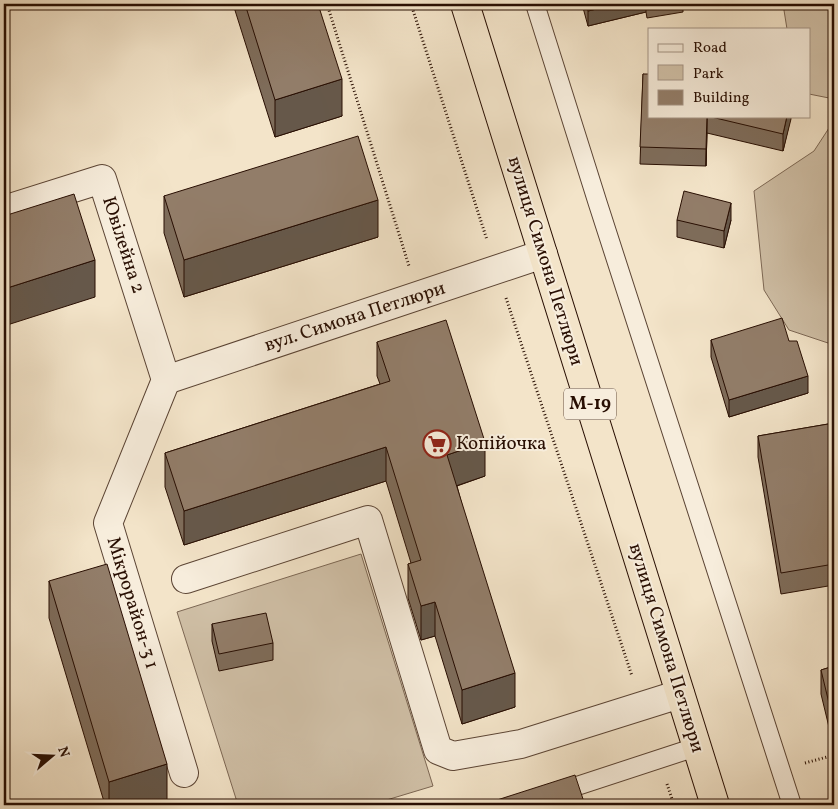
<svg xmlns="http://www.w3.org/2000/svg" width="838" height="809" viewBox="0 0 838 809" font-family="Vollkorn,serif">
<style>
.green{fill:#d0c0a7;stroke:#7c6754}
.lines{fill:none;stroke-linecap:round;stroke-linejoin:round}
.lane-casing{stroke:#5b4434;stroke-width:20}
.street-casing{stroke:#5b4434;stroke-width:30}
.highway-casing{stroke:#280e02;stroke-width:30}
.path{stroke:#280e02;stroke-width:3;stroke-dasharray:1 2.5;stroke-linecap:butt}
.lane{stroke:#f7eddc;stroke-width:18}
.street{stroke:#f7eddc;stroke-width:28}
.highway{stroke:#f3e4c9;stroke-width:28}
.wall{fill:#7e6c5a;stroke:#280e02}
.shaded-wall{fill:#66584a;stroke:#280e02}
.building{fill:#927d69;stroke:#280e02}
.labels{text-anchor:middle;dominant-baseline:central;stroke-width:4;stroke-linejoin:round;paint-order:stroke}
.shield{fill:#f7eddc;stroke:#665143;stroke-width:1}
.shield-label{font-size:18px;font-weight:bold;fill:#280e02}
.street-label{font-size:19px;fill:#280e02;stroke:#f7eddc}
.poi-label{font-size:19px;fill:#280e02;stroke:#f7eddc;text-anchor:start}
</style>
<rect width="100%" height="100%" fill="#f3e4c9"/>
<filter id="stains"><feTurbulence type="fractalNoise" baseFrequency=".004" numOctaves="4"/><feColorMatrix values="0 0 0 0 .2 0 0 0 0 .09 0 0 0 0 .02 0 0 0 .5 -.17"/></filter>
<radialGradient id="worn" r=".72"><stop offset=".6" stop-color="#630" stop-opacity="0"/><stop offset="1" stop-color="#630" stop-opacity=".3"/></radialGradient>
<g class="green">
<path d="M783,4H834V99L809,94V29H787Z"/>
<path d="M829,128L834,129V345L789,330L764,290L754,191L814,151Z"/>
<path d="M361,554L433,786L370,805H238L177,612Z"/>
</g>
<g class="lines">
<g class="lane-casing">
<g id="lane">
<path d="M535,4L598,204L792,805"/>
<path d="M519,805L696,747"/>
</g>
</g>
<g class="street-casing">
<g id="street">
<path d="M4,210L102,179L166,380"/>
<path d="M166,380L108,523L184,773"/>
<path d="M166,380L543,254"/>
<path d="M186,579L368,520L438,750L453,756L521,744L680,694"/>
</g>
</g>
<g class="highway-casing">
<path id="highway" d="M465,4L715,805"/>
</g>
<g class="path">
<path d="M327,4L409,266"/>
<path d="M411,4L487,240"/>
<path d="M506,298L632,676"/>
<path d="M805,763L827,757"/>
<path d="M667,784L674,805"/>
</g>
<use href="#lane" class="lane"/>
<use href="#street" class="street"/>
<use href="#highway" class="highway"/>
</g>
<g class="wall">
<path d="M233,4H318L342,116L275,137Z"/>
<path d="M582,4H683V12L647,18L646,12L588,26Z"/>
<path d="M643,74L791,116L783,151L707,133L706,166L640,164Z"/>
<path d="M164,196L378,237L184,297L164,233Z"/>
<path d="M677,220H731L724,248L677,237Z"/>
<path d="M711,340L789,341L808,393L729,417L711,357Z"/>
<path d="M377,342L485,476L457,486L515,707L462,724L435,636L421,640L408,598V564L411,563L386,481L184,545L165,487V453L380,384L377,376Z"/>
<path d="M834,423V585L781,594L758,457V436Z"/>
<path d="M49,581L167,802L155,805H105L49,618Z"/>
<path d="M212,624L273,643V660L219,671L212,641Z"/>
<path d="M834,666V748L821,694V670Z"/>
</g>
<g class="shaded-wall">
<path d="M618,4H646V12L588,26V11Z"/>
<path d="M342,79V116L275,137V100Z"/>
<path d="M707,116V133L706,166V149Z"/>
<path d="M787,116H791V119L783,151V134Z"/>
<path d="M378,200V237L184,297V260Z"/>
<path d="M731,203V220L724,248V231Z"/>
<path d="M95,260V297L4,326V289Z"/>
<path d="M808,376V393L729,417V400Z"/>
<path d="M485,442V476L447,489V455Z"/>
<path d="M386,447V481L184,545V511Z"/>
<path d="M435,602V636L421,640V606Z"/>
<path d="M515,673V707L462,724V690Z"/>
<path d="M167,764V802L155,805H109V782Z"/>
</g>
<g class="building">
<path d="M245,4H318L342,79L275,100Z"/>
<path d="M586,4H618L588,11Z"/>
<path d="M643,74H649V116H787L783,134L707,116L706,149L640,147Z"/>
<path d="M358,136L378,200L184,260L164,196Z"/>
<path d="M684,191L731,203L724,231L677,220Z"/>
<path d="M74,194L95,260L4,289V216Z"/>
<path d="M782,318L789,341H797L808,376L729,400L711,340Z"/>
<path d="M446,320L485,442L447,455L515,673L462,690L435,602L421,606L408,564L421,560L386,447L184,511L165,453L390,381L377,342Z"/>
<path d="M834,423V564L781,573L758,436Z"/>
<path d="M107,564L167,764L109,782L49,581Z"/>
<path d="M266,613L273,643L219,654L212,624Z"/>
<path d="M834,666V724L821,670Z"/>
<path d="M575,775L585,805H495L494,801Z"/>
</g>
<defs>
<g id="supermarket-ring" transform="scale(1.4375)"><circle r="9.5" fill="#f7eddc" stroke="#8f2418" stroke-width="1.5"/><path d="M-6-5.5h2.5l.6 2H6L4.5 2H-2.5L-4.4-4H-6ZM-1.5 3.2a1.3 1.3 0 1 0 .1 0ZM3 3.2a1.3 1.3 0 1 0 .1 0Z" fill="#8f2418"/></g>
</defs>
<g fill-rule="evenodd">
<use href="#supermarket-ring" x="437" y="444"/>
</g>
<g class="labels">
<rect class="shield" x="564" y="388.5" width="52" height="31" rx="4"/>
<g class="shield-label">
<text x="590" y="404">М-19</text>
</g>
<g class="street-label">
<text transform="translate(123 245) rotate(72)">Ювілейна 2</text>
<text transform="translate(545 261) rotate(73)">вулиця Симона Петлюри</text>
<text transform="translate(355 317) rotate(-18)">вул. Симона Петлюри</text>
<text transform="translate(132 603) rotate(73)">Мікрорайон-3 1</text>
<text transform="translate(666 648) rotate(73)">вулиця Симона Петлюри</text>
</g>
<g class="poi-label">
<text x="456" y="444">Копійочка</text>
</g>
</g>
<rect width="838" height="809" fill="none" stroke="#f3e4c9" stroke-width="20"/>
<rect x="5" y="5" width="828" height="799" fill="none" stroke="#280e02" stroke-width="2.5"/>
<rect x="10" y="10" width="818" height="789" fill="none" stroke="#280e02"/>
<rect x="648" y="28" width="162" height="90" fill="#f7eddc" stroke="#a49485"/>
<rect x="658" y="44" width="25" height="8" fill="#f7eddc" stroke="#a49485"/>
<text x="693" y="52" font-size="15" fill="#280e02">Road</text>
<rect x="658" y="65" width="25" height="15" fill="#d0c0a7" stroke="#a49485"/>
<text x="693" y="78" font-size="15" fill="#280e02">Park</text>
<rect x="658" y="90" width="25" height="15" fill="#927d69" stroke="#a49485"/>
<text x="693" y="102" font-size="15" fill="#280e02">Building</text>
<g transform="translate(52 756) rotate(71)" stroke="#f7eddc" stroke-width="4" paint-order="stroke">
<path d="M0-4L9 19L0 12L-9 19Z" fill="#280e02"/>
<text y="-8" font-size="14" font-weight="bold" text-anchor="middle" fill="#280e02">N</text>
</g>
<rect width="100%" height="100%" filter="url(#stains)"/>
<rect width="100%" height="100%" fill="url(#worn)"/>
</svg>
